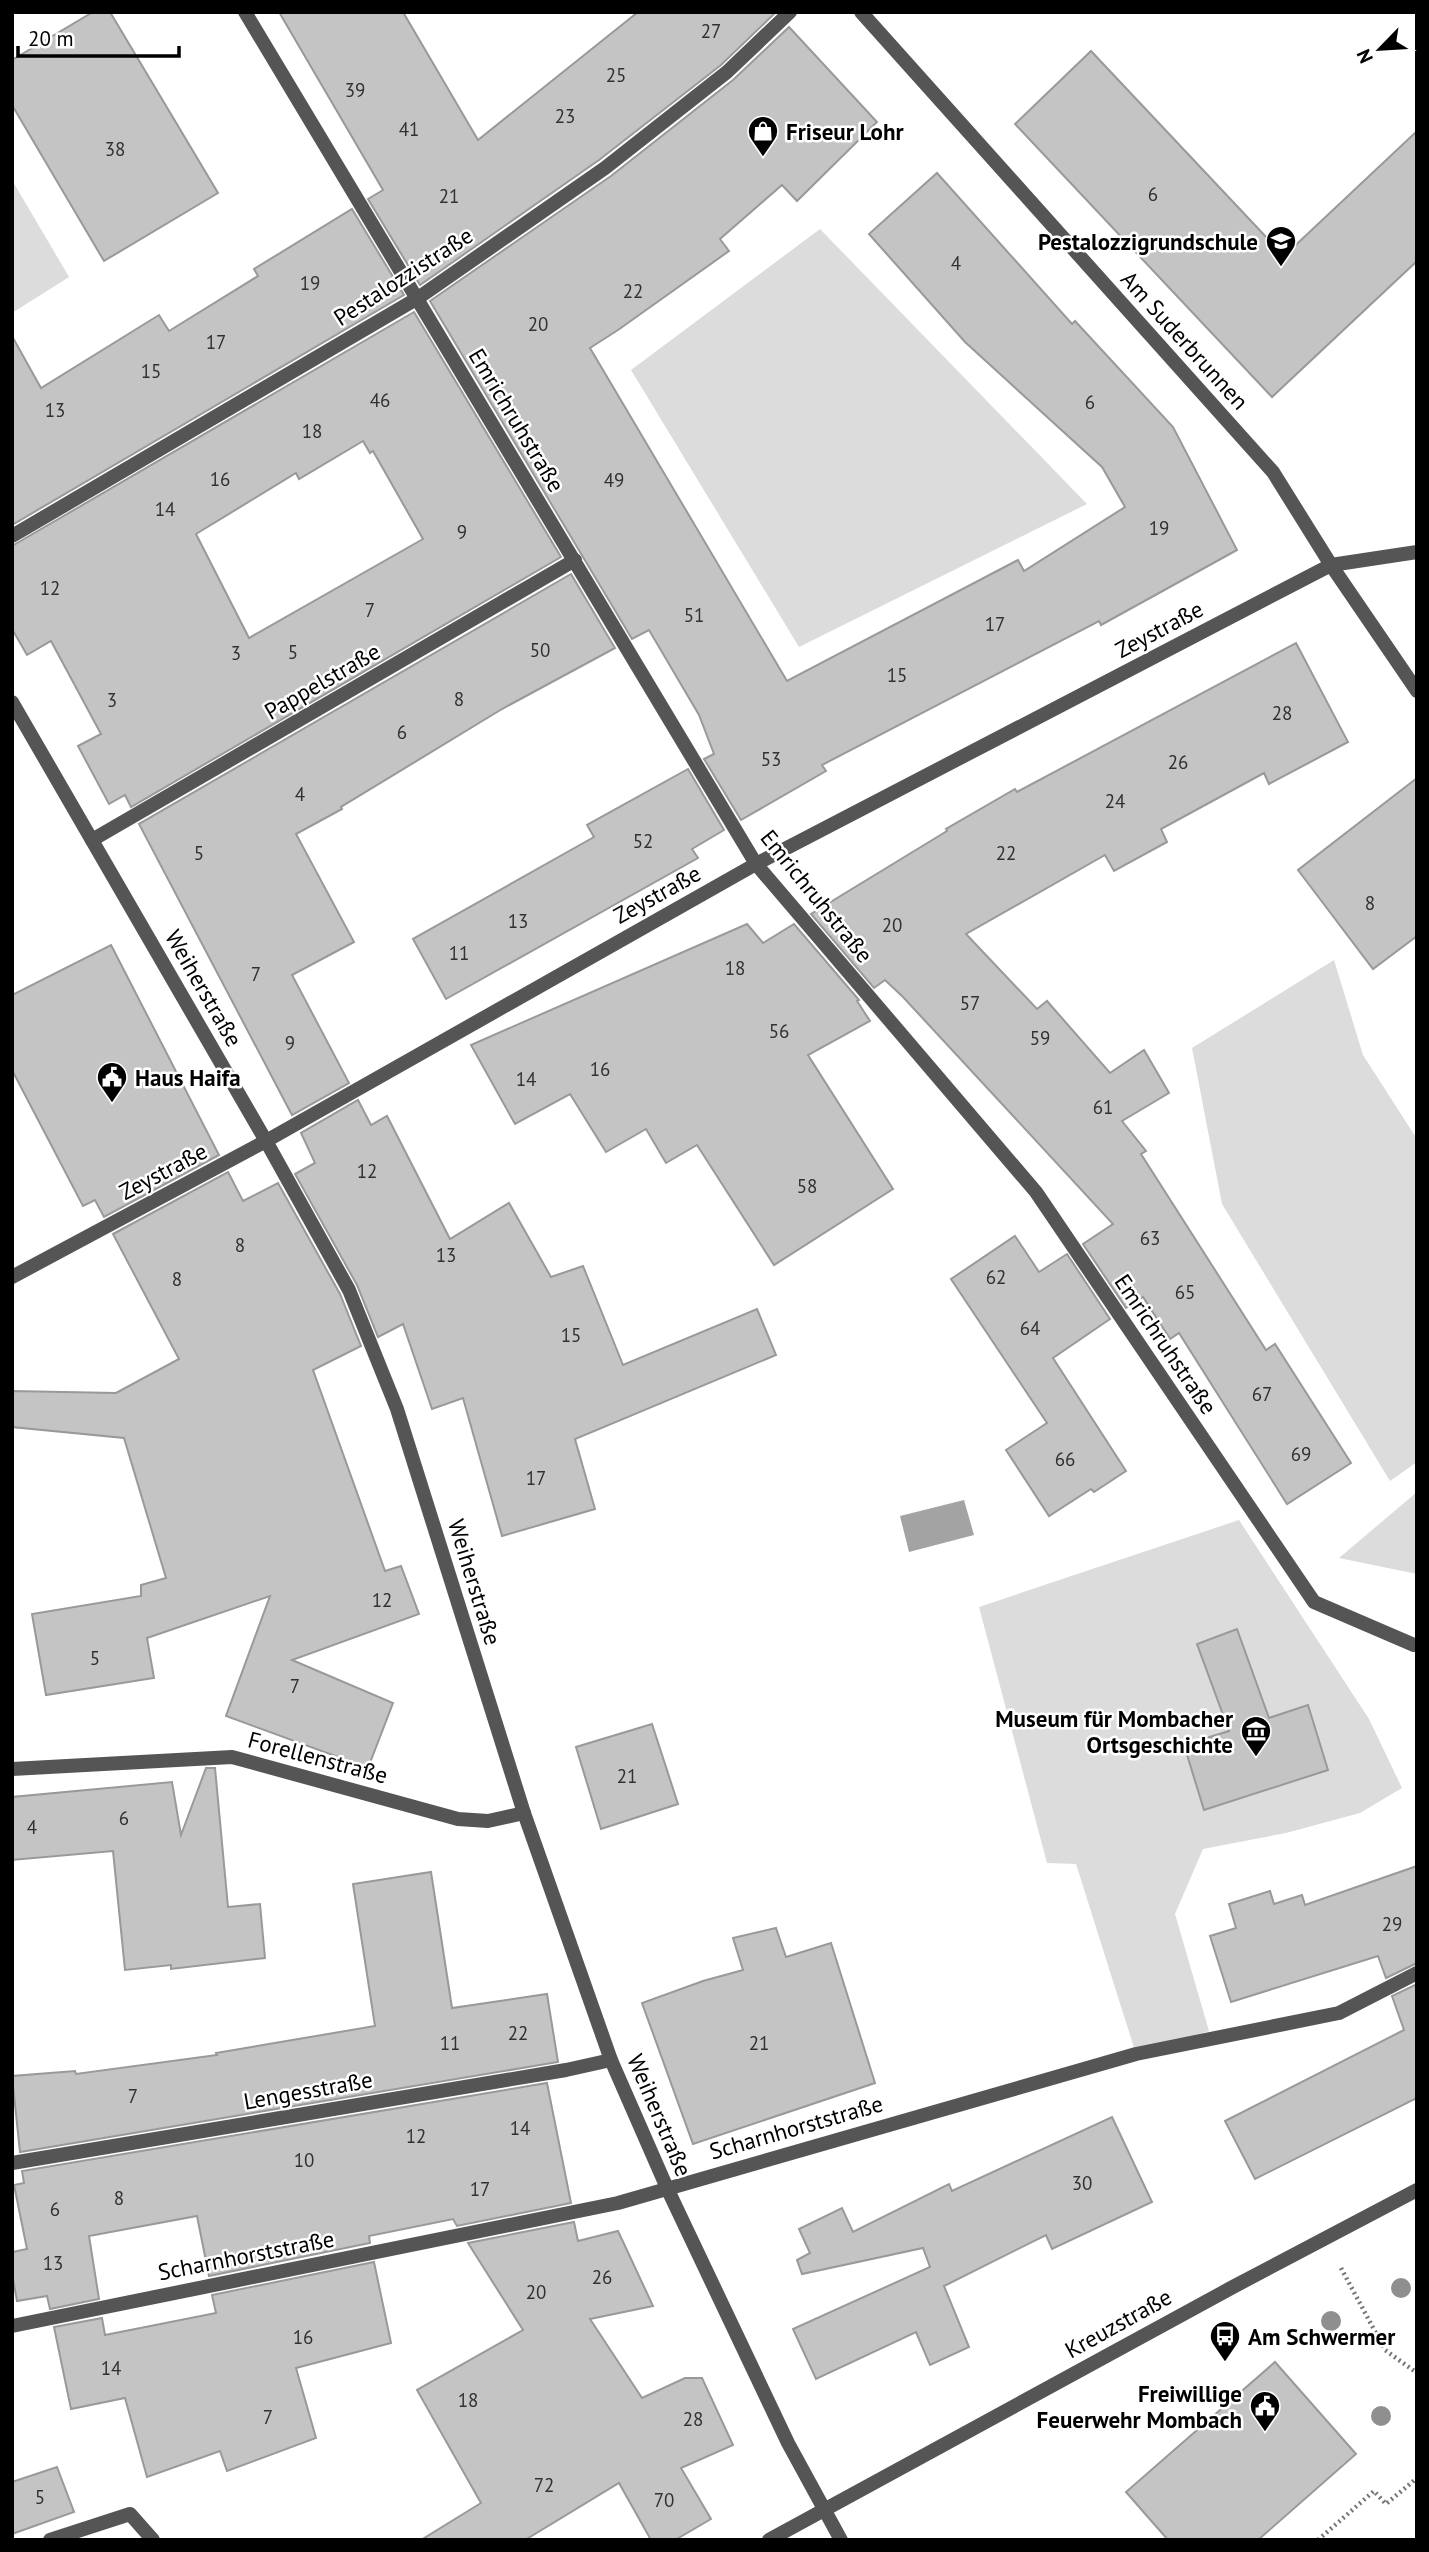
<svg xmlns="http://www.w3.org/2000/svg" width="1429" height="2552" viewBox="0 0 1429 2552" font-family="'PT Sans',sans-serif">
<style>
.green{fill:#dcdcdc}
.water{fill:#a3a3a3}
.building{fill:#c4c4c4;stroke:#999;stroke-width:2;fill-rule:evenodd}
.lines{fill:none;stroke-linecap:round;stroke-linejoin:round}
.path{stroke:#777;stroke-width:4.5;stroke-dasharray:2 3.5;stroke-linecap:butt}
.minor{stroke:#555;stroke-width:14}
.tertiary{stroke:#555;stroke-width:14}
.tree{fill:#8f8f8f}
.labels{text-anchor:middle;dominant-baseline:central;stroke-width:5;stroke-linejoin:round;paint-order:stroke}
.number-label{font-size:19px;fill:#313131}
.poi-label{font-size:23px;font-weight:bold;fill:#000;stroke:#fff;text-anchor:start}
.street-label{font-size:23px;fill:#000;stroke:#fff}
</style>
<rect width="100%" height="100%" fill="#fff"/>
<g class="green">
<path d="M12,180L69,277L12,313Z"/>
<path d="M820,229L1087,504L799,647L631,370Z"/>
<path d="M1334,960L1363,1055L1417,1139V1462L1390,1481L1222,1204L1192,1048Z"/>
<path d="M1417,1492V1574L1339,1558Z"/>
<path d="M1239,1520L1369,1719L1402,1788L1360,1813L1286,1833L1203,1849L1175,1914L1209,2031L1136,2054L1076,1864L1047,1863L979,1607Z"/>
</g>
<path class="water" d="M964,1500L974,1535L909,1552L900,1516Z"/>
<g class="building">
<path d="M93,12H110L218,193L104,261L12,105V60Z"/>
<path d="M279,12H403L478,140L638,12H776L721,65L599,160L420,285L368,199L383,190Z"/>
<path d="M789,27L877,122L797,201L782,185L720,239L729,251L618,330L590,348L787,681L1018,560L1024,571L1125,507L1102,467L965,342L869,234L937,173L1072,324L1075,321L1173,427L1237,550L1101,625L1099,621L822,765L826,771L741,820L704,759L714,754L699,715L649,630L632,639L430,301L611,176L733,80Z"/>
<path d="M1091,51L1284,256L1417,131V261L1272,397L1015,124Z"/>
<path d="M352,209L404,295L12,525V336L41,388L159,315L169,331L258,276L254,269Z"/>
<path d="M414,312L561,557L131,807L125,795L109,804L78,746L101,734L51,641L27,655L12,629V546ZM363,441L370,453L373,451L423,539L249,638L196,534L296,473L299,479Z"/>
<path d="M571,574L615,648L502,709L341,807L342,809L296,834L354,942L292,975L349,1083L292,1115L139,824Z"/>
<path d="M1296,643L1348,742L1269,784L1264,773L1161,829L1167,842L1114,871L1105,855L966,934L1037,1009L1047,1001L1110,1073L1144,1050L1169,1093L1122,1121L1146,1151L1141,1154L1266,1350L1275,1344L1351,1463L1287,1504L1179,1333L1170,1339L1143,1297L1126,1308L1083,1244L1113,1224L903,997L885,980L874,988L811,914L947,831L946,829L1015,789L1017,792Z"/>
<path d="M688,769L724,830L692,849L698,858L446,999L413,939L594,837L587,825Z"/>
<path d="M1417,778V936L1373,969L1298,870Z"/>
<path d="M747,924L763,943L794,924L859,1000L857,1001L870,1021L808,1055L893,1189L774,1265L697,1145L666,1163L646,1129L606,1152L570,1094L515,1124L471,1045Z"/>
<path d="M111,945L219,1155L104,1217L95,1200L83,1206L12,1070V995Z"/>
<path d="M358,1100L371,1125L387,1116L450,1239L509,1203L551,1277L583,1266L623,1365L757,1309L776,1355L575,1439L595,1509L502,1536L463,1398L432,1409L403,1324L378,1337L357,1285L295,1174L315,1163L301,1133Z"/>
<path d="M228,1172L243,1201L278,1183L340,1294L361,1346L313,1370L385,1571L401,1566L419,1614L292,1660L393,1703L368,1768L226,1716L270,1596L147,1638L154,1678L46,1695L32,1614L141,1596V1585L166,1578L124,1438L12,1427V1391L116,1393L179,1359L113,1234Z"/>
<path d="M1015,1236L1039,1272L1067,1254L1110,1319L1053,1358L1126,1471L1094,1492L1091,1489L1049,1516L1006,1450L1047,1423L951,1279Z"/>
<path d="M1237,1629L1269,1718L1308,1705L1328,1770L1204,1810L1184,1745L1229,1731L1197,1644Z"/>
<path d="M652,1724L678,1804L601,1829L576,1747Z"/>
<path d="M206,1768H215L228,1907L260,1904L265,1958L171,1969V1965L125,1970L113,1851L12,1860V1797L172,1782L181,1835Z"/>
<path d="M1417,1866V1963L1386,1978L1378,1956L1231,2002L1210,1936L1236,1928L1229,1904L1270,1891L1274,1904L1302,1895L1305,1905Z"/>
<path d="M431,1872L452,2008L547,1994L558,2062L20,2152L12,2076L75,2071L76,2074L217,2055L216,2053L375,2026L353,1884Z"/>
<path d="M776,1928L786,1957L831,1943L875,2083L693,2144L642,2003L703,1981L743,1970L733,1938Z"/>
<path d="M1417,1984V2098L1255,2179L1225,2121L1404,2030L1392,1996Z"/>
<path d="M547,2083L571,2203L457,2226L453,2219L369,2236L370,2243L209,2276L197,2216L89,2236L99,2299L50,2309L47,2296L17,2301L12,2274V2252L27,2249L14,2185L24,2183L22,2171Z"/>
<path d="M1112,2117L1152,2202L1052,2249L1046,2235L944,2286L969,2347L930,2365L916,2332L816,2379L793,2329L930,2267L923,2248L802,2274L797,2260L810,2253L799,2229L842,2208L853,2232L949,2184L952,2191Z"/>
<path d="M574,2222L578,2241L618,2231L653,2306L590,2319L642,2398L685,2378H702L733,2445L681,2468L711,2519L675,2540H651L619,2483L525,2540H421L481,2503L417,2390L523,2330L468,2243Z"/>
<path d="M374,2262L391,2343L296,2368L316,2438L227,2471L220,2451L147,2477L125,2398L71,2409L54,2327L102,2318L105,2335L216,2313L212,2295Z"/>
<path d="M1275,2362L1356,2454L1258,2540H1168L1126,2492Z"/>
<path d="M57,2467L74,2512L12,2534V2482Z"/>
</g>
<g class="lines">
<g class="path">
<path d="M1341,2268L1385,2350L1417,2373"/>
<path d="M1318,2540L1374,2491L1386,2504L1417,2478"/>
</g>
<g class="minor">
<path d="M245,12L756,864L1036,1192L1314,1602L1414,1645"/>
<path d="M861,12L1273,472L1331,565L1417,691"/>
<path d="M12,536L418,298L605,168L727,72L790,12"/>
<path d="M12,702L266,1141L349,1290L397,1409L524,1813L611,2060L667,2188L788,2443L841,2540"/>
<path d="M92,840L575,560"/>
<path d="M12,1277L266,1141L756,864L1331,565L1417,552"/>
<path d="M12,1769L232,1757L458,1819L488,1821L524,1813"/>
<path d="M12,2163L566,2070L611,2060"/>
<path d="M12,2326L618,2203L1136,2054L1339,2013L1417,1973"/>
<path d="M50,2540L130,2514L153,2540"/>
</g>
<path class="tertiary" d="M769,2540L1231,2288L1417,2190"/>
</g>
<g class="tree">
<circle cx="1401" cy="2288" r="10"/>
<circle cx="1331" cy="2321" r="10"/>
<circle cx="1381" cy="2416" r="10"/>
</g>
<defs>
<g id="shop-pin" transform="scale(1.575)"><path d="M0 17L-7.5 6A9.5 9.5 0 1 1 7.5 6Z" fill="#000" stroke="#fff"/><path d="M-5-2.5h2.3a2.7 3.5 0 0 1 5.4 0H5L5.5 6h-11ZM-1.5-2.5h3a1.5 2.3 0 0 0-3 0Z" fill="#fff"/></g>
<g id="school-pin" transform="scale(1.575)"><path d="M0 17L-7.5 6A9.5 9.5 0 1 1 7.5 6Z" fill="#000" stroke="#fff"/><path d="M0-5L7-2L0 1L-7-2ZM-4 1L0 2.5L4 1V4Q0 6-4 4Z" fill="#fff"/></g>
<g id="civic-pin" transform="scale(1.575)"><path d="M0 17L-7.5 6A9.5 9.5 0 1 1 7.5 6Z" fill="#000" stroke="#fff"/><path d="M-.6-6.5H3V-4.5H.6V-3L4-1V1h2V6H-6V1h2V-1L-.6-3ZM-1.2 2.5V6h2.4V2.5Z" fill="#fff"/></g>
<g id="museum-pin" transform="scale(1.575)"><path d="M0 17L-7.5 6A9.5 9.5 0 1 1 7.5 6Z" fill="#000" stroke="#fff"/><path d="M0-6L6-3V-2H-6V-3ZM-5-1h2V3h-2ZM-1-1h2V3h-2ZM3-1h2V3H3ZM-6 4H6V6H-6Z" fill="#fff"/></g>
<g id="bus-pin" transform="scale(1.575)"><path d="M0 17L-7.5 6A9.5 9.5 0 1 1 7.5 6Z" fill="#000" stroke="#fff"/><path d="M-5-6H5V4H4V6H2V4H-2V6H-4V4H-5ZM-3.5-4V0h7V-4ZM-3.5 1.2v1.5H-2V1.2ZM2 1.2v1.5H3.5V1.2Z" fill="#fff"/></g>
</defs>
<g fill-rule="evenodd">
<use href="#shop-pin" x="763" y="131"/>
<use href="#school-pin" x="1281" y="241"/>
<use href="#civic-pin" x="112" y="1077"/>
<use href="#museum-pin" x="1256" y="1731"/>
<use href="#bus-pin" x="1225" y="2336"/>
<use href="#civic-pin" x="1265" y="2406"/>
</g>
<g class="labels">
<g class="number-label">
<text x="711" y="31">27</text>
<text x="616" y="75">25</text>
<text x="355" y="90">39</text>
<text x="565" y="116">23</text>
<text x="409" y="129">41</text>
<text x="115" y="149">38</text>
<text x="1153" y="194">6</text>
<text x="449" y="196">21</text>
<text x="956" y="263">4</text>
<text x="310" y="283">19</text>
<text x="633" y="291">22</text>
<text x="538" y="324">20</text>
<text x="216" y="342">17</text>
<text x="151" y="371">15</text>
<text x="380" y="400">46</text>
<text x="1090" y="402">6</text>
<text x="55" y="410">13</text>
<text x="312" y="431">18</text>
<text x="220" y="479">16</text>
<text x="614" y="480">49</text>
<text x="165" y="509">14</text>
<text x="1159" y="528">19</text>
<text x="462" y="532">9</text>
<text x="50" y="588">12</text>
<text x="370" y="610">7</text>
<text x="694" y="615">51</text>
<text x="995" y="624">17</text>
<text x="540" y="650">50</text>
<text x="293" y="652">5</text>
<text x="236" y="653">3</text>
<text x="897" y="675">15</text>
<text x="459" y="699">8</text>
<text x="112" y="700">3</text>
<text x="1282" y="713">28</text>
<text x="402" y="732">6</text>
<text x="771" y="759">53</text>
<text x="1178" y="762">26</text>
<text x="300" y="794">4</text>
<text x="1115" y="801">24</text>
<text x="643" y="841">52</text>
<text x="199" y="853">5</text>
<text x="1006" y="853">22</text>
<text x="1370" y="903">8</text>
<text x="518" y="921">13</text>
<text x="892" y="925">20</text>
<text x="459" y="953">11</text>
<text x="735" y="968">18</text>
<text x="256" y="974">7</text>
<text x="970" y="1003">57</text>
<text x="779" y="1031">56</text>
<text x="1040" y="1038">59</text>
<text x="290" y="1043">9</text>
<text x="600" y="1069">16</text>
<text x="526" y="1079">14</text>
<text x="1103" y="1107">61</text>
<text x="367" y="1171">12</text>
<text x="807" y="1186">58</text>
<text x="1150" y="1238">63</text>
<text x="240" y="1245">8</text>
<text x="446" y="1255">13</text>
<text x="996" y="1277">62</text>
<text x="177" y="1279">8</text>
<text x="1185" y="1292">65</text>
<text x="1030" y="1328">64</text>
<text x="571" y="1335">15</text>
<text x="1262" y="1394">67</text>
<text x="1301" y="1454">69</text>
<text x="1065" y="1459">66</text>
<text x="536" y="1478">17</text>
<text x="382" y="1600">12</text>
<text x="95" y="1658">5</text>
<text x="295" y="1686">7</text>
<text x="627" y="1776">21</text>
<text x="124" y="1818">6</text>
<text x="32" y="1827">4</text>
<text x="1392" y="1924">29</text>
<text x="518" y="2033">22</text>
<text x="450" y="2043">11</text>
<text x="759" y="2043">21</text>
<text x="133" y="2096">7</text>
<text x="520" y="2128">14</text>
<text x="416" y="2136">12</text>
<text x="304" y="2160">10</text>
<text x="1082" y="2183">30</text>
<text x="480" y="2189">17</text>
<text x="119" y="2198">8</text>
<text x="55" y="2209">6</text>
<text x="53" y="2263">13</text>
<text x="602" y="2277">26</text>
<text x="536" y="2292">20</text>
<text x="303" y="2337">16</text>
<text x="111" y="2368">14</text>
<text x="468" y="2400">18</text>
<text x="268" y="2417">7</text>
<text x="693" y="2419">28</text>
<text x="544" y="2485">72</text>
<text x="40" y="2497">5</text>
<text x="664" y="2500">70</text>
</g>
<g class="poi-label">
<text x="786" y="131">Friseur Lohr</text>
<text x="1258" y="241" text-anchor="end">Pestalozzigrundschule</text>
<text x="135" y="1077">Haus Haifa</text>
<text x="1233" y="1718" text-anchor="end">Museum für Mombacher<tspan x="1233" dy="26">Ortsgeschichte</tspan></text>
<text x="1248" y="2336">Am Schwermer</text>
<text x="1242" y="2393" text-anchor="end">Freiwillige<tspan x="1242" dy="26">Feuerwehr Mombach</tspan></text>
</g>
<g class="street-label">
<text transform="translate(403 276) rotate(-33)">Pestalozzistraße</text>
<text transform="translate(1185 340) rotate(48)">Am Suderbrunnen</text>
<text transform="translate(517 420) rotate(59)">Emrichruhstraße</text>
<text transform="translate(1159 629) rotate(-28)">Zeystraße</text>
<text transform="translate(322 681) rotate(-30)">Pappelstraße</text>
<text transform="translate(657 894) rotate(-29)">Zeystraße</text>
<text transform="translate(817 896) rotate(51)">Emrichruhstraße</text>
<text transform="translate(204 988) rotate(60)">Weiherstraße</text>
<text transform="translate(163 1171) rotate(-28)">Zeystraße</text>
<text transform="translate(1166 1344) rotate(56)">Emrichruhstraße</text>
<text transform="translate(475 1582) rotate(73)">Weiherstraße</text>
<text transform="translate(318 1757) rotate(15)">Forellenstraße</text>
<text transform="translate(308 2090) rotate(-10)">Lengesstraße</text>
<text transform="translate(660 2115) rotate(67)">Weiherstraße</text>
<text transform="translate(796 2127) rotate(-16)">Scharnhorststraße</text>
<text transform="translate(246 2255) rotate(-11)">Scharnhorststraße</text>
<text transform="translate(1118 2323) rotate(-29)">Kreuzstraße</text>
</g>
</g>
<rect width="1429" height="2552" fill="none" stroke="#000000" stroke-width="28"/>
<g transform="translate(1380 49) rotate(245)" stroke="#ffffff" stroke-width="5" paint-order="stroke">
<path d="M0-5L12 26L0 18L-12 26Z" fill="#000000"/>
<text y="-10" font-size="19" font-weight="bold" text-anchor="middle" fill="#000000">N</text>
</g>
<path d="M18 46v10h161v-10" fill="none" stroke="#000000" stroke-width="3.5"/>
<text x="28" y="46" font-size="21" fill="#000000" stroke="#ffffff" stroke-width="5" paint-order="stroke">20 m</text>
</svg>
